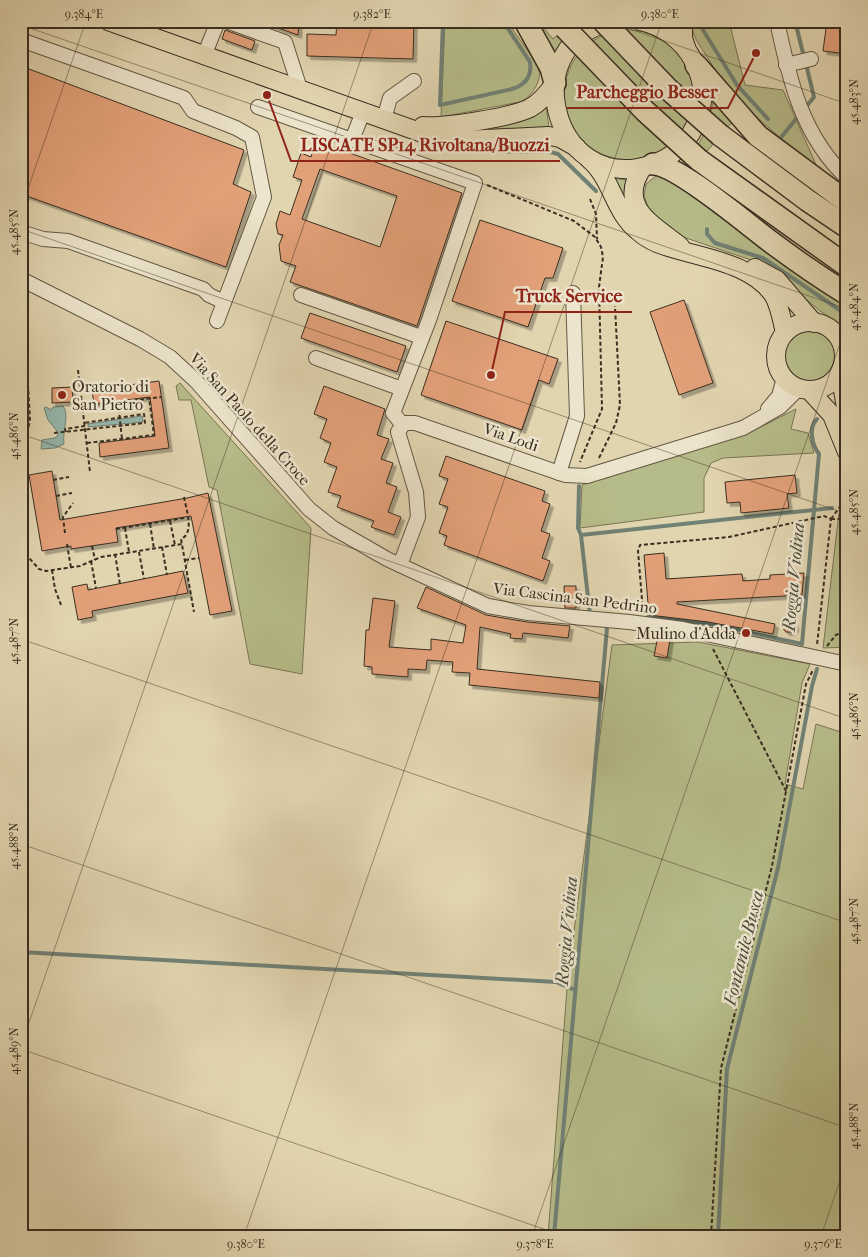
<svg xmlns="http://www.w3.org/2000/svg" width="868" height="1257" viewBox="0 0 868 1257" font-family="'IM FELL French Canon',serif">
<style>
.green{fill:#b6bc89;stroke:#787554}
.water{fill:#94b8ae;stroke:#708175}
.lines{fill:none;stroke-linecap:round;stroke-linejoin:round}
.stream{stroke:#708175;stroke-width:4}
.building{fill:#e2a079;stroke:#3a2e20;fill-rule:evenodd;filter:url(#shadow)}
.minor-casing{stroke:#645844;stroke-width:16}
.major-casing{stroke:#3a2e20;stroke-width:20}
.highway-casing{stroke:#3a2e20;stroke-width:24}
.path{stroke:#3a2e20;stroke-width:2;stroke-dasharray:4 2.5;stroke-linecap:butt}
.minor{stroke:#ece4cc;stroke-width:14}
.major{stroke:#e1d5b0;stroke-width:18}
.highway{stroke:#e1d5b0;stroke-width:21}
.highway-bridge-casing{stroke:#3a2e20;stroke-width:24;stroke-linecap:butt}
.highway-bridge{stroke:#e1d5b0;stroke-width:21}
.ticks{fill:none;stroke:#3a2e20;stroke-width:1;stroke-opacity:0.45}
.poi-dot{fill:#8f2418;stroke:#ece4cc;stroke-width:2}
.labels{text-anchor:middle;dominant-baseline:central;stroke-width:5;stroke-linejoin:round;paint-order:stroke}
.poi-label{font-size:16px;fill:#3a2e20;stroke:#ece4cc;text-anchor:start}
.street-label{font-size:16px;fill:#3a2e20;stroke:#ece4cc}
.water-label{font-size:18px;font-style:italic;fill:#4c4a3c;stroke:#ece4cc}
.leader{fill:none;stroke:#8f2418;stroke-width:2}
.callout-dot{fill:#8f2418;stroke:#ece4cc;stroke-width:2}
.callout-label{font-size:18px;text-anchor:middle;font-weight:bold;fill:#8f2418;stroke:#ece4cc;stroke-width:5;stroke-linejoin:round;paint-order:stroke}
.neatline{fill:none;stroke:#3a2e20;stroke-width:2}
.ticks-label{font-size:12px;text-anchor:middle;fill:#3a2e20}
</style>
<defs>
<filter id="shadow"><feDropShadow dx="3.5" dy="3.5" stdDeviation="0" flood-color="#0004"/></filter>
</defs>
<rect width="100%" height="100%" fill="#e1d5b0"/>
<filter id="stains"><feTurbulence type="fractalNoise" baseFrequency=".004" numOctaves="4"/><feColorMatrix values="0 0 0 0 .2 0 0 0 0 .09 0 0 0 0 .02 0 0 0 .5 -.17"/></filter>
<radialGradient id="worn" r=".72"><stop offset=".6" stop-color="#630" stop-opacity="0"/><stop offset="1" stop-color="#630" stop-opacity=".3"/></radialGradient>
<g class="green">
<path d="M445,21H507C515,34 535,58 539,71C542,82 529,99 520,102L441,117Z"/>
<path d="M533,21H538L553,39L573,21H591L585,24L552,60Z"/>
<path d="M691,21H729L745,85L783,90L817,167C772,131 734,103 704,52C698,43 691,33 691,21Z"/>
<circle cx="629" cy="95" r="65"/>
<path d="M713,101L734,120L688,173L678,165C700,151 709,126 713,101Z"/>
<path d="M546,105L549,128L476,130L475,129Z"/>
<path d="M657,175L677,184L779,262L847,307V328L820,311L777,275L757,262L683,237L661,222L648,207L644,196L646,184Z"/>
<path d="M611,178L627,180L628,208Z"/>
<circle cx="810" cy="356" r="25"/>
<path d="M180,383L311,528L302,674L250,664L217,490L209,487L191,400H179L176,386Z"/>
<path d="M796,409L791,429L808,433L814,453L723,458L711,463L704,478V512L580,528L582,485L753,431Z"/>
<path d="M839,513H847V647L823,648Z"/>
<path d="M698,642L810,664L802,683L785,784L803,789L816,724L841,732L847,731V1236H548L568,976L612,645Z"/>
</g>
<g class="water">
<path d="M63,406C70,415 62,431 64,444L55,448L41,449L42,440L55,438L58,435L57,431L48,420L44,408L46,407L51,410L53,407Z"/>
<path d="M142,416L143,422L88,427V424Z"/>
</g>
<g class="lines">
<g class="stream">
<path d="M443,21L440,105L512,89C525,85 532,76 530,62L503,21"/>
<path d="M795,21L804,57"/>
<path d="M703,30L737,85L768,119"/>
<path d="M805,108L814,97L806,64"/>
<path d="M778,141L801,113"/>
<path d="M433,148L471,151L550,152L558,154L596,191"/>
<path d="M707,229V234L715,243L763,258L847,315"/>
<path d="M579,486L578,528L581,535"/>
<path d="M590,615L581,535L832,508"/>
<path d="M648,617L706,623L802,644L819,454C812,445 808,428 817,419"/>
<path d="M21,952L556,982L575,990"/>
<path d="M554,1236L607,628"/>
<path d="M718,1236L727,1069L778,868L812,686L817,669"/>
</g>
</g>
<g class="building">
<path d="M265,21H299L298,35L264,23Z"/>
<path d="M337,21H414L413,59L307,56V34L336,35Z"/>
<path d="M827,21H847V54L823,51Z"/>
<path d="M225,30L255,41L252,50L222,39Z"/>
<path d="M21,66L244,150L233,184L251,192L226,267L21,194L28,169L21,166Z"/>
<path d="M316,141L462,193L417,326L290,282L296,266L281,261L279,245L283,235L278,234L276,224L280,211L290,215L302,180L293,177L301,153L311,157ZM320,169L397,196L380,247L302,219Z"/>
<path d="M480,220L563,248L553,278H545L528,327L452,301Z"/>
<path d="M684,300L713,383L679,395L650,312Z"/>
<path d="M310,313L406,346L397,372L301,338Z"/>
<path d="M446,321L558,359L549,384L539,380L522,430L421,395Z"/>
<path d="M159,381L169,448L100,457L99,443L155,436L150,397L94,404L92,390Z"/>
<path d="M324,386L385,409L377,435L389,439L381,459L393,463L386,483L397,487L388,512L401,517L394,535L371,527L374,521L337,507L341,496L328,492L337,467L324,462L331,443L320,438L327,419L314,414Z"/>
<path d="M72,387L73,402L52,403V388Z"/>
<path d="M446,456L545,491L542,501L550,504L541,531L550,534L542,558L550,561L543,581L444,545L447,536L439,533L448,507L439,504L448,479L439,476Z"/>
<path d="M52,471L60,520L187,498L208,493L232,611L210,615L191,516L116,528L118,542L71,549V546L42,551L29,475Z"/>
<path d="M795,475L797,493L787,494L789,508L741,513L740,502L727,503L725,482Z"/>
<path d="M664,553L666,579L742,574L743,581L770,579V575L804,573L802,595L677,602V604L775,624L773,634L708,622L649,615L644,555Z"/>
<path d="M183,571L188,593L92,611L93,617L78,620L72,587L87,584L88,590Z"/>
<path d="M564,586H576V608H565Z"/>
<path d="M426,587L486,615L527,622L570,626L568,638L523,633L522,639L510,638L511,634L480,627L477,669L600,682L599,698L469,685L470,673L452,672L453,662L427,660L426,670L408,669V677L372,674V667L364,666L366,630H369L373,598L395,601L389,647L431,650V639L463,643L466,625L417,608Z"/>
<path d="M787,620L792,621L795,624V629L791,632H786L781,626Z"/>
<path d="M658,636L670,639L667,658L654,656Z"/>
</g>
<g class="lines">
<g class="minor-casing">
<g id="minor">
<path d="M226,21L285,42L300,89"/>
<path d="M777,21C789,79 802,136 847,178"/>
<path d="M21,40L184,98L193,111L236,128L252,137L264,197L217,321"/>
<path d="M204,56L218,21"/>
<path d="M786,65L811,59"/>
<path d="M258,107L475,183L429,320L393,413L402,424"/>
<path d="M384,119L390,98L414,81"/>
<path d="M352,140L363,112"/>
<path d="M21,232L43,239L68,241L203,289L209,295L224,302"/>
<path d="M21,279L140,339L170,357L196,381L309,509L333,528L387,559L488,606L528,613L629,622L683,629L847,664"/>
<path d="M301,295L421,337"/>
<path d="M838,337L847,335"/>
<path d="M316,358L402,389"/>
<path d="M843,361L847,357"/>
<path d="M768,409L779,396L784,378"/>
<path d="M559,473L577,416L573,293"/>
<path d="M400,565L418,517L416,492L398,432L404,423H415L565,475L587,476L743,428L780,407L799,388"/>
</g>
</g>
<g class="major-casing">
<g id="major">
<path d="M108,21L428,135L465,140L549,136L560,138L576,147"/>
<path d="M616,21C513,38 551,196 650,165C670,159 686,145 695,126C717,81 687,31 640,21"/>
<path d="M683,21V38L687,50"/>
<path d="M423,126C444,128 512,117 530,108C541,102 548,93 555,83"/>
<path d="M589,159C612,178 614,212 638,231C650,242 664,246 679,250C710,259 755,266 774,296C780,307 782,320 785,333"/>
<path d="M643,167C616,206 652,224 680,246"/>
<path d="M755,268L777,280L814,323"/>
<circle cx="810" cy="356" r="34"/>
<path d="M840,372L847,414"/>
<path d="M809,390L832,415L847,452"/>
</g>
</g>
<g class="highway-casing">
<g id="highway">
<path d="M525,21L551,68L555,83"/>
<path d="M696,65L758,136L847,202"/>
<path d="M720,135L807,200L847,227"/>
<path d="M699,160L847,266"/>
<path d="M653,164C677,164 748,225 771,242C795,260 821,278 847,294"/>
</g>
</g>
<g class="path">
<path d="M487,185L574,221L595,237L601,247L603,257L599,287L602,409L580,462"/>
<path d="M590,199L596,214L597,239"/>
<path d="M78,370L90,472"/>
<path d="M118,402L122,439"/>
<path d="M82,407L161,397"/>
<path d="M66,432L65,429L85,426"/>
<path d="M54,433L145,423L144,414L84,423"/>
<path d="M87,443L154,435L149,398"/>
<path d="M599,458L616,423L620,405L615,306"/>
<path d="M21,472L30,419L26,352L28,296"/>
<path d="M53,480L69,477"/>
<path d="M56,496L72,493"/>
<path d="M184,497C186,509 195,533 181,539L194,612"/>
<path d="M831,519L847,497"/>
<path d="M831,519H840"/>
<path d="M170,521L175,545"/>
<path d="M150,524L154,549"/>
<path d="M125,528L129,552"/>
<path d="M116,529L184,518"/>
<path d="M65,533L63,517L73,503"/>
<path d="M67,544L71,568"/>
<path d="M92,546L95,560"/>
<path d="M162,547L167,575"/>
<path d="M21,549L39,569L46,571L80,566L101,557L182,544"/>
<path d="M139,552L144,579"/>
<path d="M115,554L120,584"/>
<path d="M185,560L199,558"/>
<path d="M91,561L96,588"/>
<path d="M52,570L55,589L61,605"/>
<path d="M643,612L638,551L640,545L729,537L824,516L831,519L817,645"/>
<path d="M827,646L836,635L847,630"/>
<path d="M713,649L786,791"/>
<path d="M711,1236L721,1068L772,866L806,684L813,670"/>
</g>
<use href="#minor" class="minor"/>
<use href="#major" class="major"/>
<use href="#highway" class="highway"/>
<g class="highway-bridge-casing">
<g id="highway-bridge">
<path d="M603,21L668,89L720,135"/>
<path d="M565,28L645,111L699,160"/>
</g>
</g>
<use href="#highway-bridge" class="highway-bridge"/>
</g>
<path class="ticks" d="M607,21L847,104M21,25L847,309M21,209L86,21M21,229L847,514M21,434L847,719M21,639L847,923M21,844L847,1128M21,1046L374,21M21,1049L564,1236M244,1236L662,21M532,1236L847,323M821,1236L847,1160"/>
<g class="poi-dot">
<circle cx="62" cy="395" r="5"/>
<circle cx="746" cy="633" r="5"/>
</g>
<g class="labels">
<g class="poi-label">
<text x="72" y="386">Oratorio di<tspan x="72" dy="18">San Pietro</tspan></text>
<text x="736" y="633" text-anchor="end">Mulino d'Adda</text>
</g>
<g class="street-label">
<text transform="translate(250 419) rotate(48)">Via San Paolo della Croce</text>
<text transform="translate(511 437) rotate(19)">Via Lodi</text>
<text transform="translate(575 598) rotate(7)">Via Cascina San Pedrino</text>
</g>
<g class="water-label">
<text transform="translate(794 577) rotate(-85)">Roggia Violina</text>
<text transform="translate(567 931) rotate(-85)">Roggia Violina</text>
<text transform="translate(744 948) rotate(-76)">Fontanile Busca</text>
</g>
</g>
<path class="leader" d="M756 53L728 108H567M267 95L291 161H560M491 375L505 312H632"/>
<g class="callout-dot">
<circle cx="756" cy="53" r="5"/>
<circle cx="267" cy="95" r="5"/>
<circle cx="491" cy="375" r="5"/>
</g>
<g class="callout-label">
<text x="647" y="98">Parcheggio Besser</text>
<text x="425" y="151">LISCATE SP14 Rivoltana/Buozzi</text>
<text x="569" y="302">Truck Service</text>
</g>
<rect width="868" height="1257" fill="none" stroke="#e1d5b0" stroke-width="55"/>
<rect x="28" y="28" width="812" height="1202" class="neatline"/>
<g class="ticks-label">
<text x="84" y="18">9.384°E</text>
<text x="372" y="18">9.382°E</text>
<text x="660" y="18">9.380°E</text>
<text transform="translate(854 102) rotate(-90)" y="4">45.483°N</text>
<text transform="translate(14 232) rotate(-90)" y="4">45.485°N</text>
<text transform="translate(854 307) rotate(-90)" y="4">45.484°N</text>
<text transform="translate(14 436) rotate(-90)" y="4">45.486°N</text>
<text transform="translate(854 512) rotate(-90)" y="4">45.485°N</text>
<text transform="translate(14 641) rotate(-90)" y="4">45.487°N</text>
<text transform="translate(854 716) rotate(-90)" y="4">45.486°N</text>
<text transform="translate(14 846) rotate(-90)" y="4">45.488°N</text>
<text transform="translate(854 921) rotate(-90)" y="4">45.487°N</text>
<text transform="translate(14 1051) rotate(-90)" y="4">45.489°N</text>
<text transform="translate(854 1126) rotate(-90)" y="4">45.488°N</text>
<text x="246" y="1248">9.380°E</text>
<text x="535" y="1248">9.378°E</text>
<text x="823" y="1248">9.376°E</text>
</g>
<rect width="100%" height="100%" filter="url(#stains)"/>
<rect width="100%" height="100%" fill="url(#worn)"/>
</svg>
